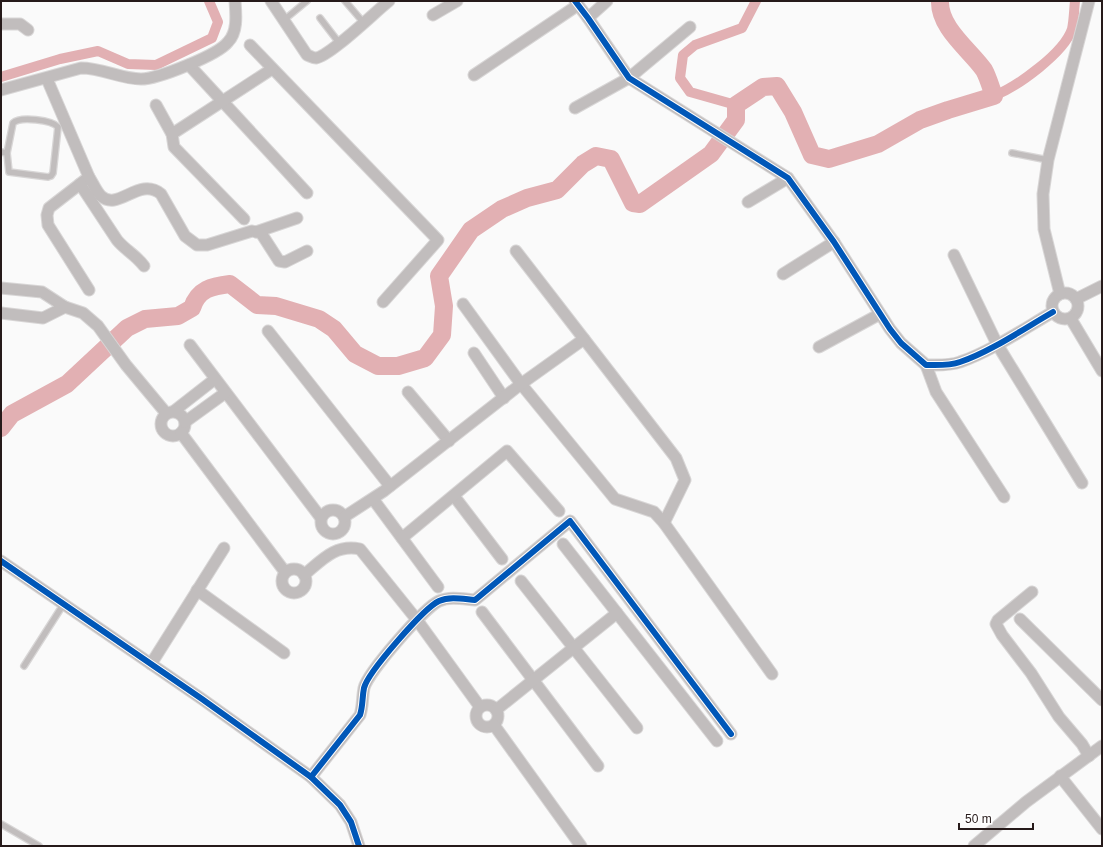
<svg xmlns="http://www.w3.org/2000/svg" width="1103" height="847" viewBox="0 0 1103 847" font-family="Helvetica,sans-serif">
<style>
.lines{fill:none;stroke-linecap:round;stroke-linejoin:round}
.canal{stroke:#e2b0b3;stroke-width:10}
.river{stroke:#e2b0b3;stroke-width:18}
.service-casing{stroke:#d8d6d6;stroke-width:8}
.minor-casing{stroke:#d8d6d6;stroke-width:13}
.service{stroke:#c1bdbd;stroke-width:5.5}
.minor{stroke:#c1bdbd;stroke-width:11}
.cycleway-casing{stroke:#fff;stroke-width:8}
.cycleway{stroke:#0057b8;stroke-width:6}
</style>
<rect width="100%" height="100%" fill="#fafafa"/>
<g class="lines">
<g class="canal">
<path d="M1,77L60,59L98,51L128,64L156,65L212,38L218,22L209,1"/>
<path d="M994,96C1018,86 1064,53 1072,29C1074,20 1074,10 1075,1"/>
<path d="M736,105L690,92L680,78L683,55L695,45L742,28L756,1"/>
</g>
<path class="river" d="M1,428L12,414L67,384L127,328L145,319L178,316L192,308C198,289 212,286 230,284L257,305L276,306L319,319L334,329L355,354L378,366H398L425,358L442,335L444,306L439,276L471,230L502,209L527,198L557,190L583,164L596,156L611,159L633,203L640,204L711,154L736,120V105L763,87L777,86L793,112L812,155L829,159L878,144L920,120L948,110L994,96C991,88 988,77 984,70C970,50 939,28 940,1"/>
<g class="service-casing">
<g id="service">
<path d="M345,1L363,22"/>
<path d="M320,18L340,44"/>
<path d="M284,20L307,1"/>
<path d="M1,152L7,153L13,123C20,116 52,120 58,127L53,173L51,176L48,177L9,172L7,153"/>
<path d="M1012,153L1048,160"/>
<path d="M24,666L63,605"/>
<path d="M1,824L39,846"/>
</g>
</g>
<g class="minor-casing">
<g id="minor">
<path d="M271,1L307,55C310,56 313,58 316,58C330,56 375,12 389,1"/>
<path d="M575,1L588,18L629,78L788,178L834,242L890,329L901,343L926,365C937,365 949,366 960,362C990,352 1025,328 1053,312"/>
<path d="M433,15L457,1"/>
<path d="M588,18L607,1"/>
<path d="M1,24H20L28,30"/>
<path d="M250,45L438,240L383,302"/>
<path d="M189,65L307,193"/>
<path d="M474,75L578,5"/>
<path d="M47,79L89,177L49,208L47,215L48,225L89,290"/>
<path d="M1,90L81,68C102,68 121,79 141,79C158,79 218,55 228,42C238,32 236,14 235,1"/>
<path d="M156,105L172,134L174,147L244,219"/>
<path d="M575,108L629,78L690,27"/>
<path d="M172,134L272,69"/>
<path d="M89,177C93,183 96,191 101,196C118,212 139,176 161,194L185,236L197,245H207L252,231L261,233L279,261L285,262L307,251"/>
<path d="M80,184L117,240C125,250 136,255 144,266"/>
<path d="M748,202L788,178"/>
<path d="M256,232L297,218"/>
<path d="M516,251L676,458L685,480L664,523"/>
<path d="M954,255L997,344L1082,483"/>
<path d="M783,274L834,242"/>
<path d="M1,288L42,292L65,307L43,318L1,313"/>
<circle cx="1065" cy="306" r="13"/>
<path d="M1060,294L1044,229L1043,194L1048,160L1089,1"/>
<path d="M1076,299L1102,286"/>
<path d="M463,304L521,384L615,499L654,512L664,523L772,674"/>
<path d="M65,307L83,313L98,326L126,365L166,413"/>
<path d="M1071,319L1102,371"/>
<path d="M268,331L390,486"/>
<path d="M190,345L321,518"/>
<path d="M819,347L880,314"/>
<path d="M474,353L504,398"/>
<path d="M926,365L936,392L1004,497"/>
<path d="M408,392L449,441"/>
<path d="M174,411L215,379"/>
<circle cx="173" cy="424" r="12"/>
<path d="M185,422L225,393"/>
<path d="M181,433L285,572"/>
<path d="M454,496L502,559"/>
<path d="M373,499L438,587"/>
<circle cx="333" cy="522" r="12"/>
<path d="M344,517L384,491L521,384L584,339"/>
<path d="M402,538L507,451L559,511"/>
<path d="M563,544L717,741"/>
<path d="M1,561L202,699L311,777L340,805L351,822L359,846"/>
<circle cx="294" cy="581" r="12"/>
<path d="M304,575C322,560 335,544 360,549L417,620L480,707"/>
<path d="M521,581L637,728"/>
<path d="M197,590L284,653"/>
<path d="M1032,592L998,620L996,624L1002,635L1031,673L1059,717L1082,744L1089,756"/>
<path d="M482,612L598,766"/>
<path d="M1020,619L1102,700"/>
<path d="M151,664L224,548"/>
<circle cx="487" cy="716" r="11"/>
<path d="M496,710L617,613"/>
<path d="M494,725L581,846"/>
<path d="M1060,776L1102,829"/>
<path d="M311,777L360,715C363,706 362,698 364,688C368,672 424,608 439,601C450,596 463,599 475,600L570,521L731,734"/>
<path d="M974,846L1026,802L1102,746"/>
</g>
</g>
<use href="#service" class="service"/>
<use href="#minor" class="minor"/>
<g class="cycleway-casing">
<g id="cycleway">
<path d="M575,1L588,18L629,78L788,178L834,242L890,329L901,343L926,365C937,365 949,366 960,362C990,352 1025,328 1053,312"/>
<path d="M1,561L202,699L311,777L340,805L351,822L359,846"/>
<path d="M311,777L360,715C363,706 362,698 364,688C368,672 424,608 439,601C450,596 463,599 475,600L570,521L731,734"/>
</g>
</g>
<use href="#cycleway" class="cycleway"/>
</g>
<rect width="1103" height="847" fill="none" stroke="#261a1a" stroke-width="4"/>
<path d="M959 823v6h74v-6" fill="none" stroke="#261a1a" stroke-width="2"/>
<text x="965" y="823" font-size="12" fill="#261a1a" stroke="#ffffff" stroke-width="3" paint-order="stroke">50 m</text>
</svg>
